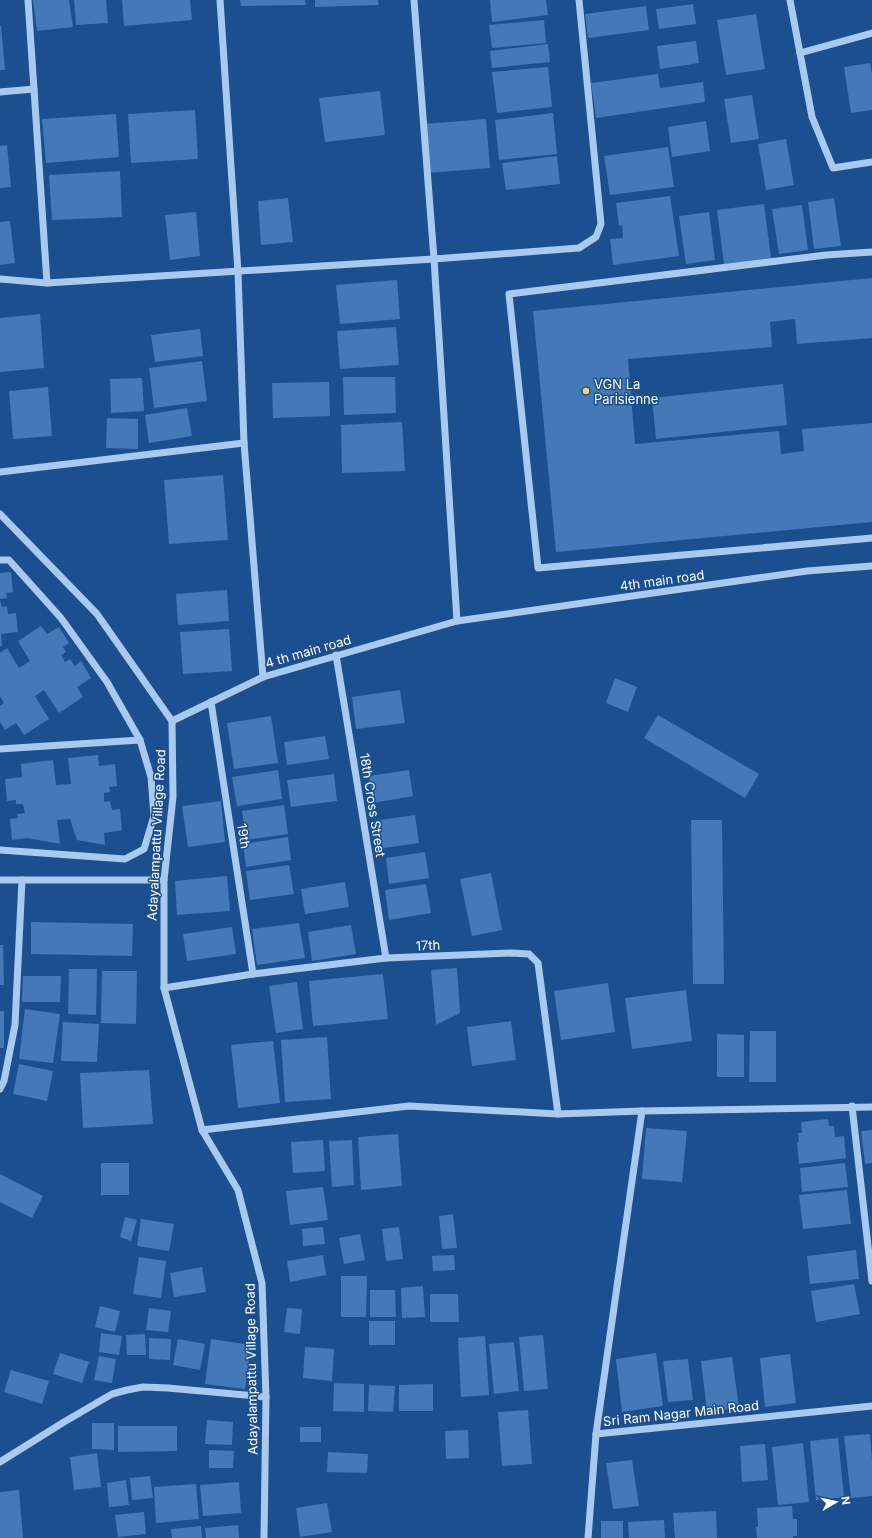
<svg xmlns="http://www.w3.org/2000/svg" width="872" height="1538" viewBox="0 0 872 1538" font-family="Inter,sans-serif">
<style>
.building{fill:#4478b7}
.lines{fill:none;stroke-linecap:round;stroke-linejoin:round}
.minor{stroke:#a9c9ee;stroke-width:7}
.poi-dot{fill:#ffd166;stroke:#1b4f8f;stroke-width:1.5}
.labels{text-anchor:middle;dominant-baseline:central;stroke-width:3;stroke-linejoin:round;paint-order:stroke}
.poi-label{font-size:13px;fill:#fff;stroke:#1b4f8f;text-anchor:start}
.street-label{font-size:13px;fill:#fff;stroke:#1b4f8f}
</style>
<rect width="100%" height="100%" fill="#1b4f8f"/>
<g class="building">
<path d="M33,0H69L73,27L37,31Z"/>
<path d="M74,0H106L108,23L76,25Z"/>
<path d="M122,0H190L192,20L124,26Z"/>
<path d="M240,0H305L306,5L241,6Z"/>
<path d="M315,0H378L379,5L315,7Z"/>
<path d="M490,0H546L548,15L492,22Z"/>
<path d="M693,4L696,24L659,29L656,9Z"/>
<path d="M646,6L649,30L588,38L585,14Z"/>
<path d="M756,14L765,69L726,75L717,20Z"/>
<path d="M544,20L546,43L492,48L489,25Z"/>
<path d="M0,26H1L5,70H0Z"/>
<path d="M696,41L699,63L660,69L657,46Z"/>
<path d="M548,44L550,62L492,68L490,51Z"/>
<path d="M870,63L872,74V110L851,113L844,67Z"/>
<path d="M548,67L552,107L497,113L492,72Z"/>
<path d="M658,74L660,88L703,82L705,102L596,118L591,83Z"/>
<path d="M380,91L385,135L325,142L319,98Z"/>
<path d="M752,95L759,139L731,143L724,99Z"/>
<path d="M195,110L198,159L131,163L128,114Z"/>
<path d="M553,113L557,154L499,160L495,120Z"/>
<path d="M116,114L119,157L46,163L42,119Z"/>
<path d="M486,119L490,168L428,173L424,124Z"/>
<path d="M706,121L710,151L672,157L668,127Z"/>
<path d="M786,139L794,185L766,190L758,144Z"/>
<path d="M7,145L11,187L0,188V146Z"/>
<path d="M668,147L674,187L610,195L604,156Z"/>
<path d="M557,156L560,184L506,190L502,163Z"/>
<path d="M120,171L122,217L52,220L49,175Z"/>
<path d="M670,196L679,256L613,265L610,239L623,238L622,225L619,226L616,203Z"/>
<path d="M288,198L293,242L261,245L258,201Z"/>
<path d="M834,198L841,246L814,249L808,202Z"/>
<path d="M764,204L771,258L724,264L717,210Z"/>
<path d="M802,205L808,250L779,254L772,209Z"/>
<path d="M196,212L200,256L170,260L165,215Z"/>
<path d="M709,212L715,260L686,264L679,216Z"/>
<path d="M10,221L15,263L0,265V222Z"/>
<path d="M872,278V338L797,344L795,319L770,322L772,347L628,359L635,444L779,431L781,454L804,451L802,429L872,423V522L556,552L533,311Z"/>
<path d="M397,280L400,319L340,324L336,285Z"/>
<path d="M40,314L44,368L0,372V318Z"/>
<path d="M396,327L399,365L340,369L337,331Z"/>
<path d="M200,329L203,356L155,362L151,335Z"/>
<path d="M202,361L207,401L154,408L149,368Z"/>
<path d="M343,377H395L396,413L344,415Z"/>
<path d="M142,378L144,411L111,413L110,379Z"/>
<path d="M329,382L330,416L273,418L272,383Z"/>
<path d="M783,384L787,425L656,439L652,398Z"/>
<path d="M48,387L52,436L13,439L9,391Z"/>
<path d="M187,408L192,436L149,443L145,415Z"/>
<path d="M107,418L138,419V449L106,448Z"/>
<path d="M402,422L405,471L342,473L341,425Z"/>
<path d="M223,475L228,540L169,544L164,480Z"/>
<path d="M11,572L13,592L6,593L7,598L0,599V573Z"/>
<path d="M227,590L229,621L178,625L176,594Z"/>
<path d="M0,600L2,607L7,606L8,614L16,613L18,632L1,634L2,646H0Z"/>
<path d="M41,626L47,634L59,627L69,643L63,647L66,652L61,655L65,662L70,659L75,666L81,661L91,678L77,687L83,697L59,713L44,690L35,696L49,719L24,735L16,723L5,730L0,722V706L4,703L0,696V653L7,648L19,668L30,661L18,641Z"/>
<path d="M229,629L232,671L183,674L180,632Z"/>
<path d="M615,678L637,687L628,712L606,703Z"/>
<path d="M400,690L405,723L356,729L352,697Z"/>
<path d="M658,715L759,774L745,798L644,738Z"/>
<path d="M271,716L278,763L234,769L227,723Z"/>
<path d="M325,736L329,759L287,765L284,742Z"/>
<path d="M98,755L99,766L115,764L117,786L109,787L110,792L104,793V802L110,801L112,810L120,809L122,830L104,833L105,845L77,840L70,819L57,820L60,844L27,838L12,840L10,819L18,818L17,814L25,813L23,804H16V800L7,801L5,779L22,777L21,764L53,760L56,785L71,784L68,758Z"/>
<path d="M278,770L282,799L237,806L232,777Z"/>
<path d="M409,770L413,796L373,803L369,776Z"/>
<path d="M334,774L337,801L291,807L287,780Z"/>
<path d="M221,801L225,842L188,847L182,806Z"/>
<path d="M284,805L288,834L246,840L242,811Z"/>
<path d="M415,815L419,843L377,849L373,821Z"/>
<path d="M691,820H722L724,984H693Z"/>
<path d="M288,837L291,860L246,867L243,844Z"/>
<path d="M425,852L429,878L389,884L386,858Z"/>
<path d="M289,865L294,894L250,900L246,871Z"/>
<path d="M491,873L502,930L472,936L460,879Z"/>
<path d="M227,876L230,911L177,915L175,881Z"/>
<path d="M345,882L349,907L305,914L301,889Z"/>
<path d="M426,884L431,913L389,920L385,890Z"/>
<path d="M31,922L133,924L132,956L31,954Z"/>
<path d="M299,923L305,958L257,965L252,929Z"/>
<path d="M351,925L356,954L312,961L308,932Z"/>
<path d="M232,927L236,954L187,961L183,934Z"/>
<path d="M0,945H3L4,985H0Z"/>
<path d="M457,968L460,1013L436,1025L431,970Z"/>
<path d="M69,969H97L96,1015L68,1014Z"/>
<path d="M102,971H137L136,1024L101,1023Z"/>
<path d="M383,974L388,1019L313,1026L309,981Z"/>
<path d="M23,976H61L60,1002H22Z"/>
<path d="M297,982L303,1029L276,1033L269,986Z"/>
<path d="M608,983L615,1032L561,1040L554,991Z"/>
<path d="M686,990L692,1041L632,1049L625,998Z"/>
<path d="M25,1009L60,1014L53,1063L19,1059Z"/>
<rect x="0" y="1011" width="4" height="37"/>
<path d="M511,1021L516,1060L472,1066L467,1027Z"/>
<path d="M63,1022L99,1024L97,1062L61,1061Z"/>
<path d="M750,1031H776V1082H749Z"/>
<path d="M717,1034L744,1035V1077H717Z"/>
<path d="M327,1037L331,1099L285,1102L281,1040Z"/>
<path d="M273,1041L280,1103L238,1108L231,1045Z"/>
<path d="M19,1064L53,1071L47,1101L13,1094Z"/>
<path d="M149,1070L153,1124L83,1128L80,1073Z"/>
<path d="M828,1119L829,1126H834L835,1137L844,1136L846,1158L799,1164L797,1142H799L798,1133H802L801,1122Z"/>
<path d="M646,1128L687,1131L682,1182L642,1179Z"/>
<path d="M872,1130V1163L865,1164L861,1131Z"/>
<path d="M398,1134L402,1186L361,1190L358,1137Z"/>
<path d="M323,1140L325,1171L293,1173L291,1142Z"/>
<path d="M352,1140L354,1185L332,1187L329,1141Z"/>
<rect x="101" y="1163" width="28" height="32"/>
<path d="M845,1163L848,1187L802,1192L800,1168Z"/>
<path d="M0,1174L43,1196L32,1218L0,1202Z"/>
<path d="M323,1187L328,1220L290,1225L286,1191Z"/>
<path d="M847,1190L851,1224L803,1229L799,1195Z"/>
<path d="M453,1214L457,1248L442,1249L439,1216Z"/>
<path d="M125,1217L137,1220L131,1241L120,1237Z"/>
<path d="M141,1219L174,1224L169,1251L137,1246Z"/>
<path d="M323,1227L325,1244L303,1246L302,1229Z"/>
<path d="M399,1227L403,1259L386,1261L382,1229Z"/>
<path d="M360,1234L365,1260L344,1264L339,1238Z"/>
<path d="M856,1250L859,1279L810,1284L807,1256Z"/>
<path d="M323,1255L326,1275L290,1282L287,1261Z"/>
<path d="M454,1255L455,1270L433,1271L432,1256Z"/>
<path d="M139,1257L166,1261L161,1298L133,1294Z"/>
<path d="M202,1267L206,1292L174,1297L170,1273Z"/>
<path d="M341,1276H367L366,1317H341Z"/>
<path d="M854,1284L860,1314L816,1322L811,1291Z"/>
<path d="M423,1286L425,1317L402,1318L401,1288Z"/>
<path d="M370,1290H395L396,1317H370Z"/>
<path d="M430,1294H458L459,1322H430Z"/>
<path d="M100,1306L120,1311L115,1332L95,1327Z"/>
<path d="M149,1308L171,1311L168,1332L146,1330Z"/>
<path d="M287,1308L302,1309L300,1334L284,1332Z"/>
<rect x="369" y="1321" width="26" height="24"/>
<path d="M101,1333L122,1336L119,1355L99,1352Z"/>
<path d="M145,1334L146,1355H127L126,1335Z"/>
<path d="M543,1335L548,1389L524,1391L519,1337Z"/>
<path d="M485,1336L489,1395L461,1397L458,1338Z"/>
<path d="M149,1338L171,1339L170,1360L149,1359Z"/>
<path d="M178,1339L205,1344L200,1370L173,1365Z"/>
<path d="M211,1339L251,1345L245,1389L205,1384Z"/>
<path d="M514,1342L519,1391L494,1394L489,1344Z"/>
<path d="M305,1347L334,1349L332,1381L303,1378Z"/>
<path d="M60,1353L89,1362L82,1383L53,1374Z"/>
<path d="M656,1353L663,1406L622,1412L616,1359Z"/>
<path d="M790,1354L796,1403L765,1407L760,1358Z"/>
<path d="M99,1356L116,1359L112,1383L94,1380Z"/>
<path d="M732,1357L739,1408L707,1412L701,1361Z"/>
<path d="M688,1359L693,1400L668,1402L663,1361Z"/>
<path d="M11,1370L49,1381L42,1404L4,1392Z"/>
<path d="M334,1383L364,1384V1412L333,1411Z"/>
<path d="M433,1384V1411H399V1385Z"/>
<path d="M369,1385L395,1386L393,1412L368,1411Z"/>
<path d="M528,1410L532,1464L502,1466L498,1412Z"/>
<path d="M207,1420L233,1422L232,1445L205,1444Z"/>
<path d="M92,1423H114V1450L92,1449Z"/>
<path d="M118,1426H177V1451L118,1452Z"/>
<rect x="300" y="1427" width="21" height="15"/>
<path d="M468,1430L469,1458L446,1459L445,1431Z"/>
<path d="M870,1434L872,1460V1496L851,1498L844,1436Z"/>
<path d="M838,1438L844,1497L816,1500L810,1441Z"/>
<path d="M803,1443L809,1502L778,1505L772,1447Z"/>
<path d="M765,1444L768,1480L742,1482L740,1446Z"/>
<path d="M209,1450L234,1451L233,1468H209Z"/>
<path d="M328,1452L368,1454L367,1473L327,1472Z"/>
<path d="M97,1453L101,1487L74,1490L70,1457Z"/>
<path d="M632,1460L639,1506L613,1509L606,1463Z"/>
<path d="M150,1476L153,1498L132,1500L130,1478Z"/>
<path d="M126,1480L129,1505L109,1507L107,1483Z"/>
<path d="M239,1482L241,1513L203,1516L200,1485Z"/>
<path d="M196,1484L199,1519L156,1523L154,1487Z"/>
<path d="M19,1490L23,1538H0V1492Z"/>
<path d="M327,1503L332,1532L300,1537L296,1508Z"/>
<path d="M792,1506L793,1519H797V1536H793V1538H757L756,1527H758L757,1508Z"/>
<path d="M716,1511L717,1538H675L673,1513Z"/>
<path d="M144,1512L146,1534L118,1537L115,1515Z"/>
<path d="M664,1520L665,1538H629L628,1522Z"/>
<rect x="601" y="1521" width="22" height="17"/>
<path d="M238,1525L239,1538H206L205,1528Z"/>
<path d="M201,1526L202,1538H172L171,1529Z"/>
</g>
<g class="lines">
<g class="minor">
<path d="M28,0L47,283"/>
<path d="M220,0L238,272L244,443L263,677"/>
<path d="M414,0L434,259L579,248L596,237L601,224L579,0"/>
<path d="M790,0L812,117L833,168L872,162"/>
<path d="M800,53L872,33"/>
<path d="M0,92L34,89"/>
<path d="M872,252L826,255L509,294L538,568L872,538"/>
<path d="M0,279L47,283L434,259L457,621"/>
<path d="M0,472L244,443"/>
<path d="M0,514L97,614L172,721L173,797L164,880V988L202,1130L238,1190L262,1283L266,1397L264,1538"/>
<path d="M0,560H9L61,618L107,682L140,740L151,777L154,816L144,849L125,859L0,850"/>
<path d="M336,655L386,958"/>
<path d="M211,702L253,974"/>
<path d="M172,721L263,677L457,621L807,571L872,566"/>
<path d="M0,749L140,740"/>
<path d="M0,880H164"/>
<path d="M164,988L253,974L386,958L512,953L529,954L538,963L558,1114"/>
<path d="M0,1089L4,1081L15,1025L22,880"/>
<path d="M852,1106L872,1281"/>
<path d="M202,1130L409,1106L558,1114L642,1111L872,1107"/>
<path d="M596,1434L642,1111"/>
<path d="M0,1462L64,1422L112,1394L127,1390L143,1387L168,1388L266,1397"/>
<path d="M588,1538L596,1434L872,1406"/>
</g>
</g>
<circle class="poi-dot" cx="586" cy="391" r="4"/>
<g class="labels">
<g class="poi-label">
<text x="594" y="384">VGN La<tspan x="594" dy="15">Parisienne</tspan></text>
</g>
<g class="street-label">
<text transform="translate(662 580) rotate(-8)">4th main road</text>
<text transform="translate(308 651) rotate(-16)">4 th main road</text>
<text transform="translate(373 805) rotate(81)">18th Cross Street</text>
<text transform="translate(156 835) rotate(-87)">Adayalampattu Village Road</text>
<text transform="translate(244 836) rotate(81)">19th</text>
<text transform="translate(428 945) rotate(-3)">17th</text>
<text transform="translate(251 1369) rotate(-91)">Adayalampattu Village Road</text>
<text transform="translate(681 1413) rotate(-6)">Sri Ram Nagar Main Road</text>
</g>
</g>
<g transform="translate(836 1502) rotate(81)" stroke="#1b4f8f" stroke-width="3" paint-order="stroke">
<path d="M0-3L7 15L0 10L-7 15Z" fill="#ffffff"/>
<text y="-6" font-size="11" font-weight="bold" text-anchor="middle" fill="#ffffff">N</text>
</g>
</svg>
